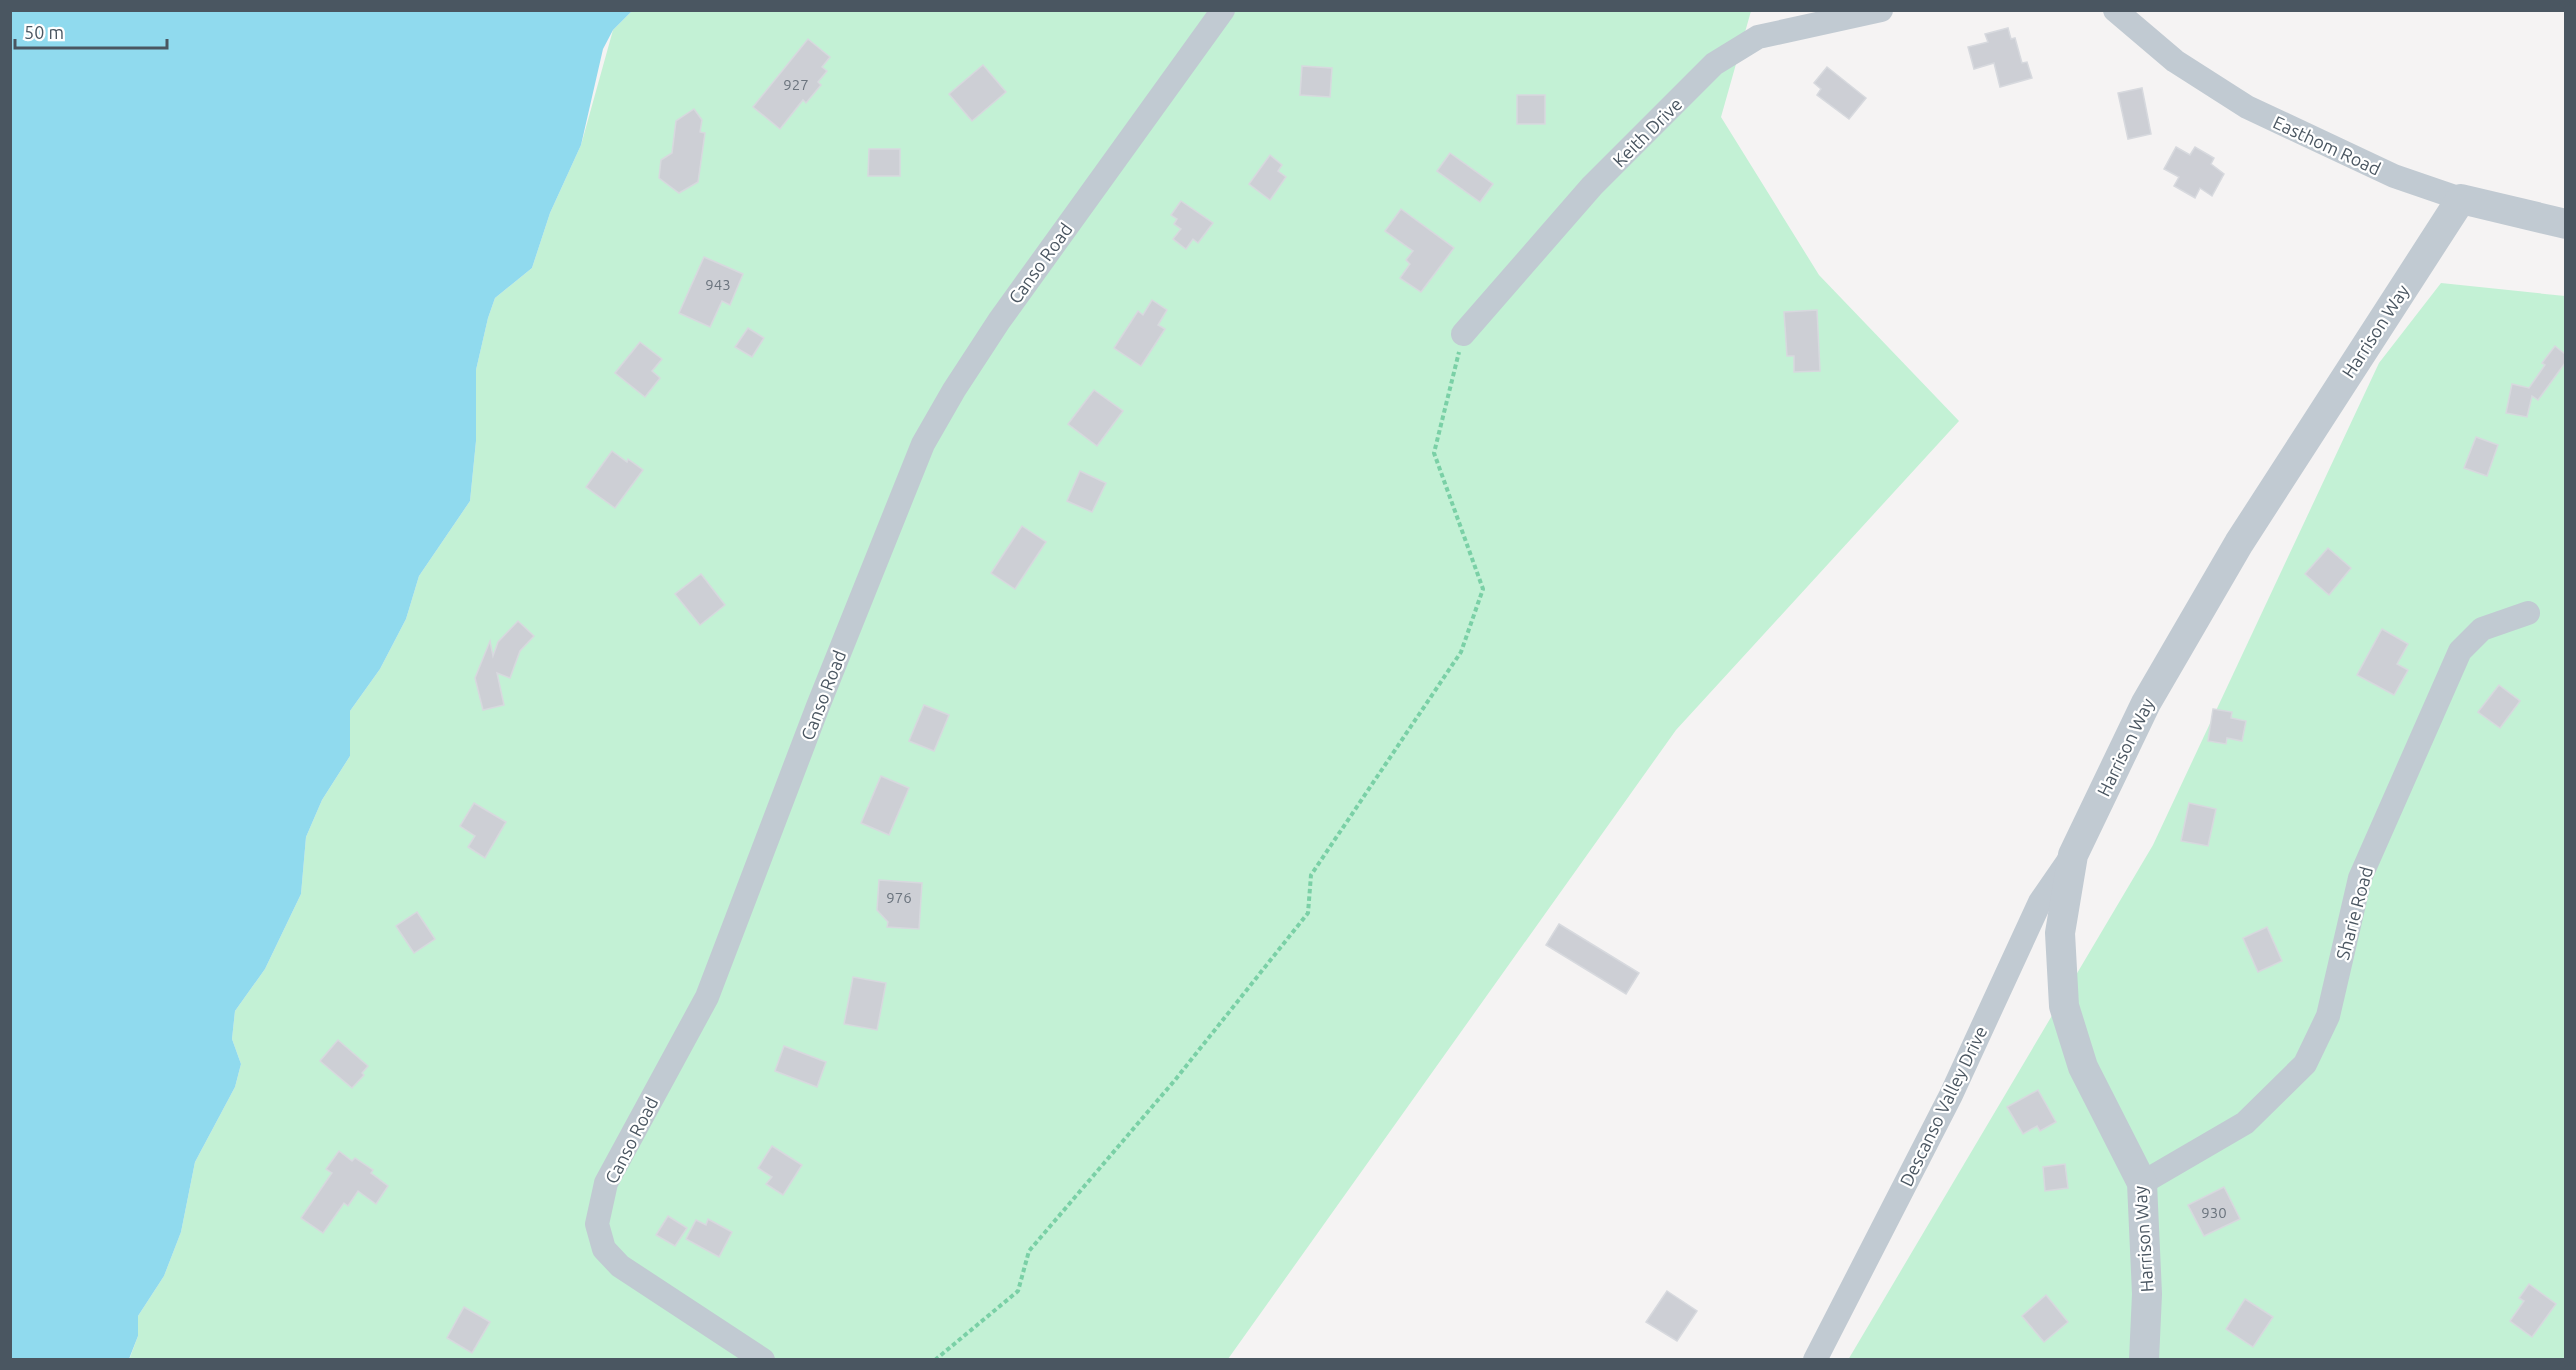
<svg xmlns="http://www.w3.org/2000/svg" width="2576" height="1370" viewBox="0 0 2576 1370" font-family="Ubuntu,sans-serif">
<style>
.green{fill:#c3f1d5}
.water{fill:#90daee}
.building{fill:#cdcfd5;stroke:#d7d9de;stroke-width:1.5}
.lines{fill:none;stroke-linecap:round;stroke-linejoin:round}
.path{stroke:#7ad0a6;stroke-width:4;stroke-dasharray:4.5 3;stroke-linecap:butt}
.minor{stroke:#c1cad2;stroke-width:24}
.tertiary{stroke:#c1cad2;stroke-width:30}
.labels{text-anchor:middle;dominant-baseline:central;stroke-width:4.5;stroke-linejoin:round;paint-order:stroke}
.number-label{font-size:15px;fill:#6b747e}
.street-label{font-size:18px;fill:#4a5661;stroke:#fff}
</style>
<rect width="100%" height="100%" fill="#f5f3f3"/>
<g class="green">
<path d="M632,11H1751L1721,117L1819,275L1959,421L1676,730L1228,1359L129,1360L138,1336V1316L164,1276L181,1232L195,1162L235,1087L241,1064L232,1039L235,1011L265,969L301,894L306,837L322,800L350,756V711L380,669L406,619L419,576L470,501L476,441V370L488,318L495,298L532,268L550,213L581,145L613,30Z"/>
<path d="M2441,283L2565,296V1359L1848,1360L2153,845L2379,363Z"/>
</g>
<path class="water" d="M10,11H632L613,30L603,49L581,145L550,213L532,268L495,298L488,318L476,370V441L470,501L419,576L406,619L380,669L350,711V756L322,800L306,837L301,894L265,969L235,1011L232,1039L241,1064L235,1087L195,1162L181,1232L164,1276L138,1316V1336L129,1359H11Z"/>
<g class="building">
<path d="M2008,28L2011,39L2015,38L2022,63L2027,62L2032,78L2000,87L1994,63L1974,69L1968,47L1988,42L1985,34Z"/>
<path d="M808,39L830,57L822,67L827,71L818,82L821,85L806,103L803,100L780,129L753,107Z"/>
<path d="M983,65L1006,92L972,121L949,94Z"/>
<path d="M1302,66L1332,68L1330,97L1300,95Z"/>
<path d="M1827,67L1866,98L1849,119L1817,95L1821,89L1814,83Z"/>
<path d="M2142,88L2151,134L2128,139L2118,93Z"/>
<rect x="1517" y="95" width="28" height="29"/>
<path d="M694,109L702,120L700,132L705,133L698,182L679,193L659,178L661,160L672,153L676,121Z"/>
<path d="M2176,147L2190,155L2195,147L2214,158L2211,164L2224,174L2212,196L2200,188L2195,198L2174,186L2179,177L2164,169Z"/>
<path d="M869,149H900V176H868Z"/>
<path d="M1450,153L1493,184L1480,202L1437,171Z"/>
<path d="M1270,155L1282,165L1278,171L1286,177L1270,200L1249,184Z"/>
<path d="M1181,201L1213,223L1198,243L1193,239L1186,249L1173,239L1181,229L1174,224L1177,219L1171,215Z"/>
<path d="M1401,209L1454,248L1421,292L1400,278L1410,264L1406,260L1413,251L1385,231Z"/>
<path d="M704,257L743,274L730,305L722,301L710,327L679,313Z"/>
<path d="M1152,300L1167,310L1158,325L1165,329L1141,366L1114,348L1138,311L1143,315Z"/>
<path d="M1817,310L1820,371L1794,372V356H1787L1784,312Z"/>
<path d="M748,328L764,338L752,357L735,347Z"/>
<path d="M640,342L662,359L652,371L660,378L645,397L615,373Z"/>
<path d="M2555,346L2565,354V363L2538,400L2532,396L2527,417L2506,413L2512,384L2529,388L2545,365L2542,363Z"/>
<path d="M1094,390L1123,411L1097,446L1068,424Z"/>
<path d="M2476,437L2498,445L2487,476L2464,468Z"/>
<path d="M612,451L627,462L628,459L643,470L615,508L586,487Z"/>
<path d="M1080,471L1106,483L1092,512L1067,501Z"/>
<path d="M1022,526L1046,542L1015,589L991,573Z"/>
<path d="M2328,548L2351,568L2329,595L2305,574Z"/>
<path d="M701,574L725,605L700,625L675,594Z"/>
<path d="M518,621L534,636L520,651L510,678L497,673L504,705L483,710L475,678L490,641L493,656L498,642Z"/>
<path d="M2382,629L2408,644L2397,664L2408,670L2394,695L2357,675Z"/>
<path d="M2499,685L2520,701L2500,728L2478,712Z"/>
<path d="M924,705L949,715L934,751L909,741Z"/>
<path d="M2213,709L2232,712L2231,718L2246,721L2242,741L2227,738L2226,744L2208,741Z"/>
<path d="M881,776L909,788L889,835L861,823Z"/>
<path d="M474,803L506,822L485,858L468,847L475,836L460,826Z"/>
<path d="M2189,803L2216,809L2208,846L2181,841Z"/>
<path d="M879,880L922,883L919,929L887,927L888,922L877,910Z"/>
<path d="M417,912L435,939L414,953L396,926Z"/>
<path d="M1559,924L1639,973L1626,994L1546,945Z"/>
<path d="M2267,927L2282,961L2258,972L2243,938Z"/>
<path d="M853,977L886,983L877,1030L844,1024Z"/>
<path d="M338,1040L368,1066L362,1073L364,1075L352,1088L320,1061Z"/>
<path d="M784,1046L826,1062L817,1087L775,1071Z"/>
<path d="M2038,1090L2056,1122L2040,1131L2037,1126L2023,1134L2007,1107Z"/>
<path d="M772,1146L802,1165L783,1195L766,1184L772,1177L758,1168Z"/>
<path d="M339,1151L352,1161L355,1158L373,1170L371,1173L388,1186L376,1204L358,1191L348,1206L344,1203L323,1233L301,1218L332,1173L326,1169Z"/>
<path d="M2065,1164L2068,1188L2045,1191L2043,1167Z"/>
<path d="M2224,1187L2240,1219L2204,1236L2188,1205Z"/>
<path d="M668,1216L687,1228L675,1246L656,1235Z"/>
<path d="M708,1219L732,1232L719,1257L686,1239L696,1220L706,1225Z"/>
<path d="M2529,1284L2556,1304L2532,1337L2510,1321L2524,1301L2519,1298Z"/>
<path d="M1667,1291L1697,1311L1677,1341L1646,1322Z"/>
<path d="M2046,1295L2068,1322L2044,1342L2022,1316Z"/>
<path d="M2245,1299L2273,1317L2253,1347L2226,1329Z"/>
<path d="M464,1307L490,1322L472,1353L447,1338Z"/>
</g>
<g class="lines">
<path class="path" d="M935,1360L1018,1291L1029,1251L1175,1080L1308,913L1311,875L1461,652L1483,589L1434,453L1459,352"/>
<g class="minor">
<path d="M2115,10L2175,61L2247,107L2394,176L2461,199"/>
<path d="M1463,334L1592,186L1714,64L1758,37L1881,10"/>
<path d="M2142,1183L2245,1123L2305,1064L2328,1016L2360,878L2460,651L2482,629L2528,613"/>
<path d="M763,1360L620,1266L604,1249L597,1224L606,1183L707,997L818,706L923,444L954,390L999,321L1223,10"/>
<path d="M1815,1360L1951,1095L2040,902L2071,857"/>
</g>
<path class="tertiary" d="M2144,1360L2147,1294L2142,1183L2083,1067L2064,1006L2060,933L2073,855L2146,703L2239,543L2461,199L2566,224"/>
</g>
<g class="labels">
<g class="number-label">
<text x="796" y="84">927</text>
<text x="718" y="284">943</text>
<text x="899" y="897">976</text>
<text x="2214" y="1212">930</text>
</g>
<g class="street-label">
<text transform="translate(1647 132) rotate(-45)">Keith Drive</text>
<text transform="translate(2327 145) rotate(25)">Easthom Road</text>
<text transform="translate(1040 263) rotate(-54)">Canso Road</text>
<text transform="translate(2375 331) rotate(-57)">Harrison Way</text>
<text transform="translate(823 695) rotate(-69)">Canso Road</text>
<text transform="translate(2125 747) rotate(-64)">Harrison Way</text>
<text transform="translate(2354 913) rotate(-75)">Sharie Road</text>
<text transform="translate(1943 1106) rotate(-64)">Descanso Valley Drive</text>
<text transform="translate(631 1140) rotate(-63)">Canso Road</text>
<text transform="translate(2143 1239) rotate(-94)">Harrison Way</text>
</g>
</g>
<rect width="2576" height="1370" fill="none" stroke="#4a5661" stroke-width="24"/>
<path d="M15 39v9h152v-9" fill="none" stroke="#4a5661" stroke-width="3"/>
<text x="24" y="39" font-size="18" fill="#4a5661" stroke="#ffffff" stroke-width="4.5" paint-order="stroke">50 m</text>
</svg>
